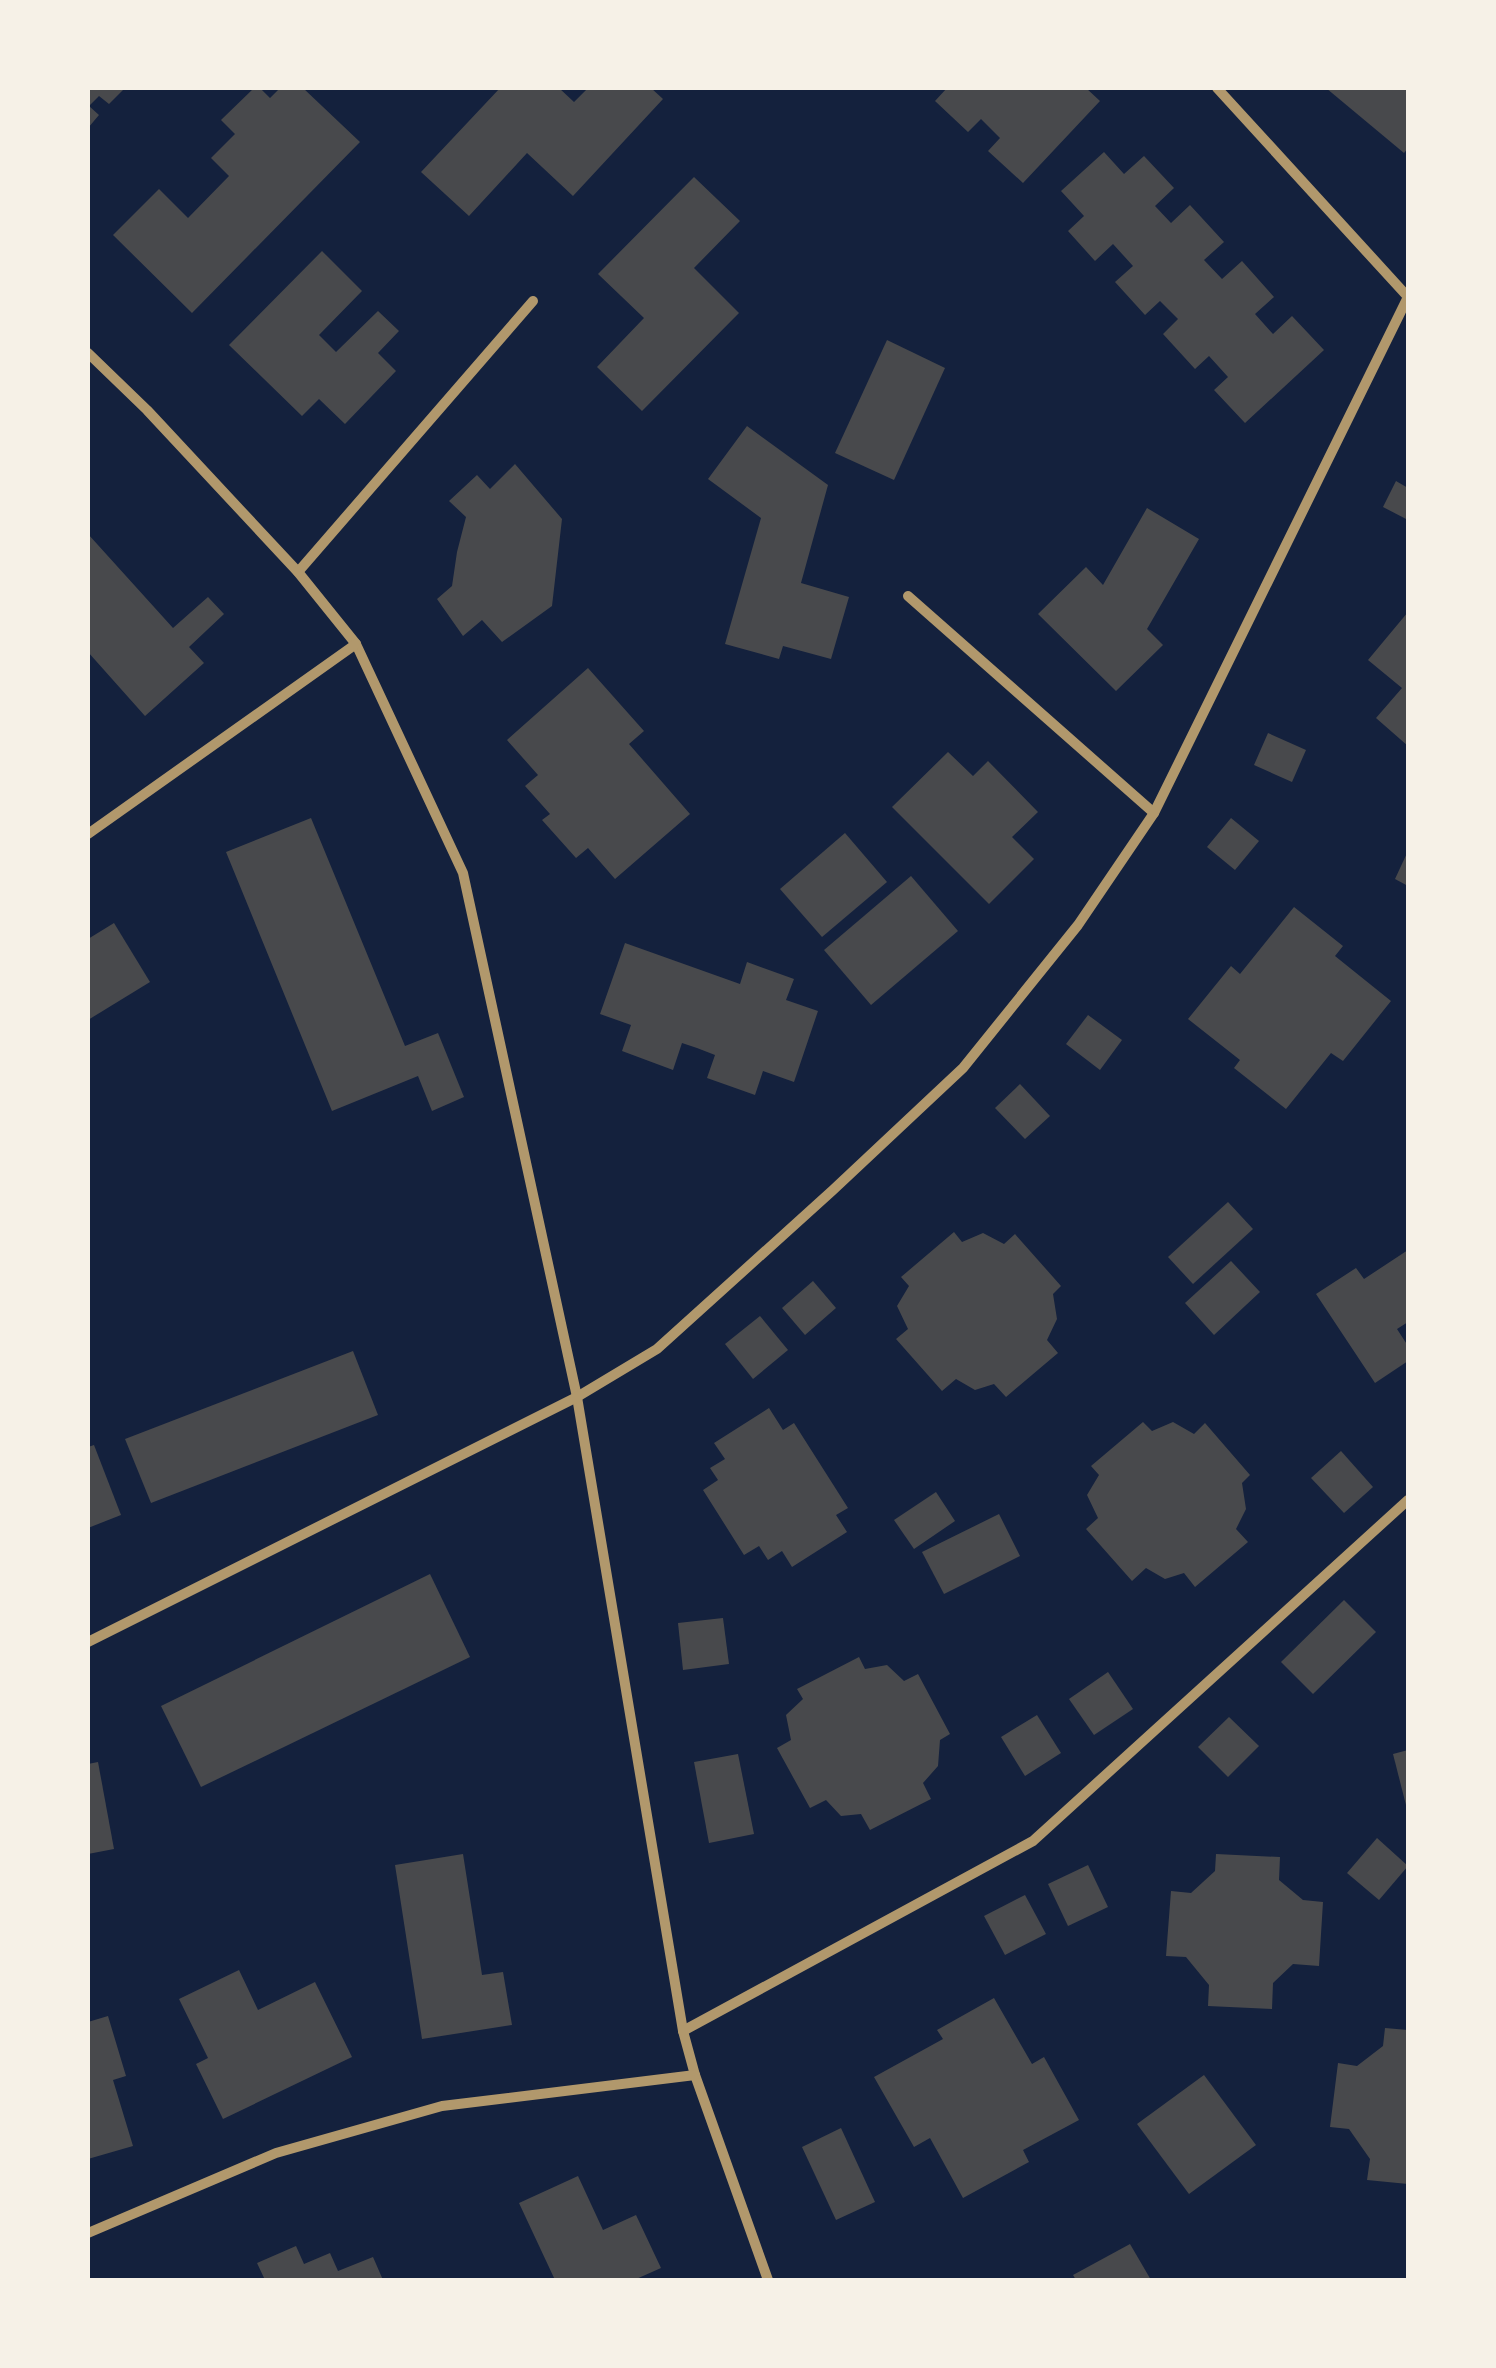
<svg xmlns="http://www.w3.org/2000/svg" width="1496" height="2368" viewBox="0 0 1496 2368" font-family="'Zilla Slab',serif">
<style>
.building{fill:#48494c}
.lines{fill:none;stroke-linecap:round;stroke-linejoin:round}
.minor{stroke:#b1986c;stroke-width:10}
</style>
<rect width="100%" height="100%" fill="#14213d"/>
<g class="building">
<path d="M88,88H125L109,104L99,96L89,106L99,115L88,128Z"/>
<path d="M254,88H260L270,98L280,88H303L360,142L192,313L113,235L159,189L188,218L229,176L211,158L235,134L221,120Z"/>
<path d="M500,88H559L574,102L588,88H651L663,99L573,196L527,153L469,216L421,172Z"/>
<path d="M947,88H1086L1100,101L1023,183L988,151L1000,138L981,119L968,132L935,101Z"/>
<path d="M1326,88H1408V148L1404,153Z"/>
<path d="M1104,152L1124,174L1144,156L1174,188L1155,206L1171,223L1190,205L1224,242L1204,260L1222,279L1242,261L1274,297L1255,314L1273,334L1292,316L1324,350L1245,423L1214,390L1228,377L1209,356L1195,369L1163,334L1178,319L1160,301L1145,315L1115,282L1133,266L1113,244L1095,261L1068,231L1084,216L1061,191Z"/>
<path d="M694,177L740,221L694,268L739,313L642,411L597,367L644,318L598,274Z"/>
<path d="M322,251L362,291L319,335L336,352L378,311L399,331L378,353L396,371L345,424L319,399L302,416L229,345Z"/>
<path d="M887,340L945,368L894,480L835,453Z"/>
<path d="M747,426L828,485L801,583L849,597L831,659L783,646L779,659L725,644L761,518L708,479Z"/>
<path d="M515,464L562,519L552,606L502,642L482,620L463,636L437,599L452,586L457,552L466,517L449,501L477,475L490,489Z"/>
<path d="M1396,481L1408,488V520L1383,507Z"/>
<path d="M1147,508L1199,539L1147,629L1163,645L1116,691L1038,614L1086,567L1103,585Z"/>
<path d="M88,534L173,628L208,597L224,614L189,647L204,663L145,716L88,652Z"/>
<path d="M1408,612V746L1376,718L1402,688L1368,660Z"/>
<path d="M588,668L644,731L629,744L690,814L615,879L588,848L576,858L542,820L550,814L525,786L538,775L507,740Z"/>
<path d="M1268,733L1306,750L1292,782L1254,765Z"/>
<path d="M948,752L973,776L988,761L1038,812L1012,837L1034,859L989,904L892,807Z"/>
<path d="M311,818L405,1046L438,1033L464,1097L432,1111L418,1076L332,1111L226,852Z"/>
<path d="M1231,818L1259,841L1235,870L1207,847Z"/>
<path d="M845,833L887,882L822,937L780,889Z"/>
<path d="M1408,851V886L1395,879Z"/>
<path d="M911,876L958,931L871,1005L824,950Z"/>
<path d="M1294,907L1343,946L1335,956L1391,1001L1343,1061L1331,1053L1286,1109L1234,1068L1240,1060L1188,1019L1231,966L1240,974Z"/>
<path d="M114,923L150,982L88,1020V939Z"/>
<path d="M625,943L740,984L747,962L794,979L786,1000L818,1011L794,1082L763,1071L755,1095L707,1078L715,1055L697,1048L682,1043L673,1070L622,1051L631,1025L600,1014Z"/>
<path d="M1088,1015L1122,1040L1100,1070L1066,1044Z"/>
<path d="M1020,1084L1050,1116L1025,1139L995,1108Z"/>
<path d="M1228,1202L1253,1229L1193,1284L1168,1257Z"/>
<path d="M954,1232L962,1242L983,1233L1004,1244L1015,1234L1061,1286L1053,1294L1057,1319L1047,1340L1058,1353L1006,1397L994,1384L975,1390L956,1379L942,1391L896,1339L908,1329L897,1306L909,1286L901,1277Z"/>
<path d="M1408,1250V1322L1397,1329L1408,1346V1361L1375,1383L1316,1294L1356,1268L1364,1279Z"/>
<path d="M1231,1261L1260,1292L1214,1335L1185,1303Z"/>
<path d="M813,1281L836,1308L805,1335L782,1308Z"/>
<path d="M760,1316L788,1350L753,1379L725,1344Z"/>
<path d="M353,1351L378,1415L151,1503L125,1439Z"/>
<path d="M769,1408L783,1430L794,1423L848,1508L836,1515L847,1532L792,1567L782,1551L768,1560L759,1546L744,1555L703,1490L718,1480L710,1468L725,1459L714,1443Z"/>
<path d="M1143,1422L1152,1431L1173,1422L1194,1434L1205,1423L1250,1475L1242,1483L1246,1509L1236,1529L1248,1542L1195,1587L1184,1573L1165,1579L1146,1568L1132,1581L1086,1529L1098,1518L1087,1495L1099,1475L1091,1466Z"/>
<path d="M94,1445L121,1515L88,1528V1447Z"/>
<path d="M1341,1451L1373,1487L1344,1513L1311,1478Z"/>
<path d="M936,1492L955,1521L914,1549L894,1520Z"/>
<path d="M999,1514L1020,1556L944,1594L922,1552Z"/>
<path d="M430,1574L470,1657L201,1787L161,1706Z"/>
<path d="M1344,1600L1376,1632L1313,1694L1281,1662Z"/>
<path d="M723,1618L729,1664L683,1670L678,1623Z"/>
<path d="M859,1657L865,1669L887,1665L904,1681L918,1674L950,1734L940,1740L938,1766L923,1783L931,1799L870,1830L861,1814L841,1816L826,1800L810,1808L777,1748L791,1740L786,1715L803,1699L797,1689Z"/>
<path d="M1108,1672L1133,1709L1094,1735L1069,1699Z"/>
<path d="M1037,1715L1061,1753L1025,1776L1001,1737Z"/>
<path d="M1229,1717L1259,1746L1228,1777L1198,1747Z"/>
<path d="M1408,1750V1809H1407L1393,1754Z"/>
<path d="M738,1754L754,1834L709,1843L694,1762Z"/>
<path d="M98,1762L114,1849L88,1854V1764Z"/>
<path d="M1377,1838L1408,1866L1379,1900L1347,1873Z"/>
<path d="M463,1854L482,1975L503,1972L512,2025L422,2039L395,1865Z"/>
<path d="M1216,1854L1280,1857L1279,1880L1303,1900L1323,1902L1319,1966L1293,1964L1273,1983L1272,2009L1208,2006L1209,1985L1186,1957L1166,1956L1171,1891L1191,1893L1215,1871Z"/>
<path d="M1088,1865L1108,1907L1068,1926L1048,1884Z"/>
<path d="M1025,1895L1046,1934L1005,1955L984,1916Z"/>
<path d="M239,1970L258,2010L315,1982L352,2057L223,2119L196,2064L208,2058L179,1999Z"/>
<path d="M994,1998L1032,2064L1044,2057L1079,2120L1023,2150L1029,2162L963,2198L930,2138L914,2147L874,2077L943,2039L937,2030Z"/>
<path d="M108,2016L126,2076L113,2080L133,2146L88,2159V2022Z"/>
<path d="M1385,2028L1408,2030V2184L1367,2180L1370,2159L1349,2129L1330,2127L1338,2063L1357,2066L1383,2046Z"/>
<path d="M1204,2075L1256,2145L1189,2194L1137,2124Z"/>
<path d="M841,2128L875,2202L836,2220L802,2147Z"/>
<path d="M578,2176L603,2230L636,2215L661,2268L634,2280H555L519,2203Z"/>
<path d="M1130,2244L1151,2280H1076L1073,2275Z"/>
<path d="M296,2246L304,2264L330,2253L338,2271L373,2257L383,2280H265L257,2263Z"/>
</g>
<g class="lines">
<g class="minor">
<path d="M88,353L147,410L298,572L356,644L463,873L577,1397L683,2031L695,2075L768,2280"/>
<path d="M298,572L533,301"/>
<path d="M908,596L1154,813"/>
<path d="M88,834L356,644"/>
<path d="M88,1642L577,1397L657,1349L833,1190L963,1068L1078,925L1154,813L1408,297L1217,88"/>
<path d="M683,2031L1033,1841L1408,1500"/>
<path d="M88,2233L276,2153L442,2106L695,2075"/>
</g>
</g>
<rect width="1496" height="2368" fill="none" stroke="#f6f1e7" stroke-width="180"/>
</svg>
